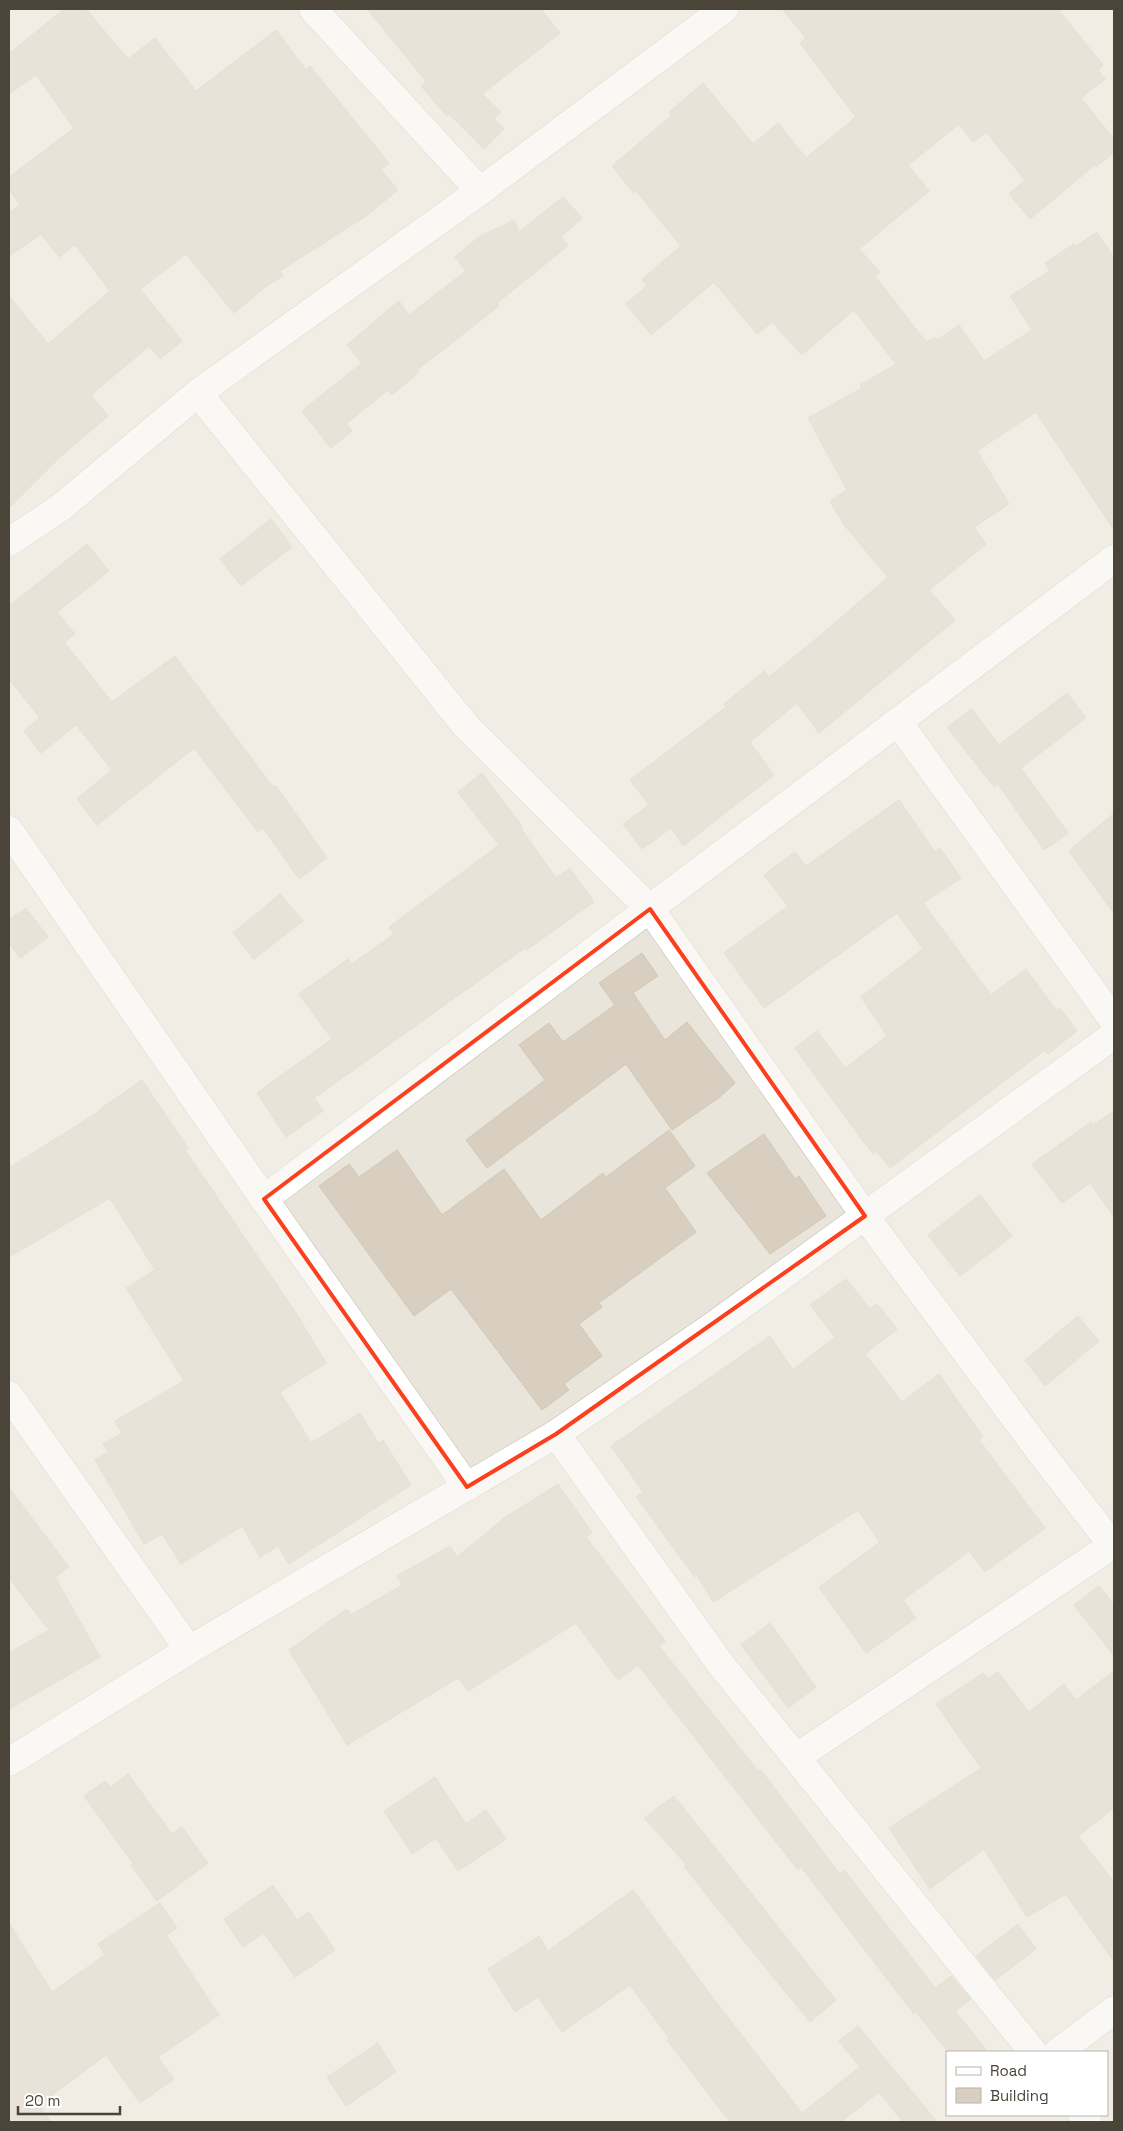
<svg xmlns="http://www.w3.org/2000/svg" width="1123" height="2131" viewBox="0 0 1123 2131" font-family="'Space Grotesk',sans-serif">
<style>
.residential{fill:#eae5da;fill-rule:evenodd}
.building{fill:#d8cfc1;stroke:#d3c7b4}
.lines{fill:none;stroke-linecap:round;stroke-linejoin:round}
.street-casing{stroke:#c2bbae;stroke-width:29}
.street{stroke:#fff;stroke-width:28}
.marked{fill:none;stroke:#fc3f1d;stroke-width:4;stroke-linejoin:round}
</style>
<rect width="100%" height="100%" fill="#f6f3ec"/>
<path class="residential" d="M9,9H1114V2122H9ZM947,2052H1107V2115H947Z"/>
<g class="building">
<path d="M64,9H86L128,59L155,38L196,91L276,30L306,70L310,66L389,163L381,170L398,190L366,216L280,271L283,276L268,285L234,313L186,254L140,289L182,341L160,359L149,346L91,395L108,416L59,458L9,508V296L48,344L110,291L75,245L59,257L41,234L9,256V213L20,205L9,189V177L74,128L36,75L9,94V54Z"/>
<path d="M367,9H541L560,33L482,94L501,112L494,119L504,129L484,149L449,114L447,116L421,86L426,81Z"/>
<path d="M782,9H1058L1103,65L1098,70L1105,79L1081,98L1114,139V152L1096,167L1095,165L1030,219L1009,194L1025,180L986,132L973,142L959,124L908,165L929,191L859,249L880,272L875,276L926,342L935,337L937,340L959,325L984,361L1032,330L1010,296L1050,271L1045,263L1074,244L1075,247L1097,232L1114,258V530L1036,412L977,451L1009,504L974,527L986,544L929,590L955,620L819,733L797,703L750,742L774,775L683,846L671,828L642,849L623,824L649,805L630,780L726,707L724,704L764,671L769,677L823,633L888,577L845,526L830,501L847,490L808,418L862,388L860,385L896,364L854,310L802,355L772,322L757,334L714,282L651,335L626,304L647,286L642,279L681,246L636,191L634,193L612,166L672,115L669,112L703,83L753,144L778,123L806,158L856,117L800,43L806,38Z"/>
<path d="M563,197L582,218L561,237L568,246L497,303L499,306L417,370L419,372L392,395L388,390L346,424L352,431L331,448L302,411L362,363L347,345L399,301L409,315L466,271L455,257L479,237L514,220L519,232Z"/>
<path d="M271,519L292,547L241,586L220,559Z"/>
<path d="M87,544L109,571L57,612L75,634L64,642L112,702L175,656L273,787L276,786L327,858L299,879L263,828L258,832L194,748L97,825L77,799L112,770L76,725L41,753L24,731L40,718L9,679V606Z"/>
<path d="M1067,693L1086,718L1021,768L1068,833L1044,850L998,784L994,787L947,727L972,709L999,745Z"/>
<path d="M482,773L522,826L520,827L556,878L570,868L594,902L526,950L525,948L314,1098L323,1111L286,1137L257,1093L332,1039L299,994L348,959L352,964L394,934L389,927L499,845L458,792Z"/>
<path d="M899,800L935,852L940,848L961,878L923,903L991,995L1026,969L1057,1011L1060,1008L1077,1031L1048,1054L1045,1050L890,1168L876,1151L873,1154L860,1137L795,1048L817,1031L845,1068L887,1036L861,997L923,949L897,913L764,1008L724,953L788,906L764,875L795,852L806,866Z"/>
<path d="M1114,813V914L1069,851Z"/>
<path d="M280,894L303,921L254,959L233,933Z"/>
<path d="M26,908L48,937L20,958L9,943V920Z"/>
<path d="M642,953L658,976L633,993L665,1040L687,1022L735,1083L720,1097L672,1130L626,1064L487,1168L466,1140L545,1080L519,1045L549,1023L563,1042L615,1005L599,983Z"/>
<path d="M142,1080L188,1148L185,1150L296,1313L326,1363L280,1392L311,1443L360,1413L378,1443L383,1440L411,1485L289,1564L278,1546L260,1557L242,1526L181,1564L162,1534L144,1544L95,1460L108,1452L103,1444L122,1433L115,1421L184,1381L126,1288L155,1270L110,1198L9,1257V1168L100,1111L99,1110Z"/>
<path d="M1114,1111V1217L1090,1183L1062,1203L1032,1164L1091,1122L1093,1125Z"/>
<path d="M669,1130L695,1166L665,1188L696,1232L599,1303L602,1307L579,1324L602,1356L564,1384L569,1390L542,1410L451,1289L414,1316L319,1186L349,1164L359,1177L397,1150L442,1215L504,1169L541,1220L603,1173L606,1177Z"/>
<path d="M764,1134L795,1179L799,1176L826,1216L770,1254L707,1173Z"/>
<path d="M980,1195L1012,1236L960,1276L928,1235Z"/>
<path d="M846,1279L870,1309L877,1304L897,1329L865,1354L902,1402L939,1374L983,1437L979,1440L1045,1528L985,1572L969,1551L903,1600L916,1618L866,1653L819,1587L880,1542L858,1510L713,1602L697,1575L695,1577L636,1497L643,1492L611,1446L770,1336L793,1370L835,1337L810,1305Z"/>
<path d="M1078,1316L1099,1341L1045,1386L1025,1360Z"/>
<path d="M558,1484L592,1533L586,1537L666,1642L659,1646L758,1771L760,1769L840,1874L845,1871L935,1988L951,1976L971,1999L955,2011L988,2052H948L916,2012L914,2014L801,1867L798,1870L638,1665L618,1680L576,1623L468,1691L458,1678L347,1745L289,1650L347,1609L351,1615L402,1585L397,1576L450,1546L457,1557L503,1519Z"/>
<path d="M9,1488L69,1567L55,1577L100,1657L9,1709V1653L49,1630L9,1578Z"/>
<path d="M1099,1586L1114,1605V1656L1074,1605Z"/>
<path d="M770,1623L816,1687L788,1708L741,1645Z"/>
<path d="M1114,1671V1808L1078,1836L1114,1882V1962L1066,1894L1027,1917L984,1849L930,1889L889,1828L981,1768L936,1704L983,1673L988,1679L998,1672L1029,1712L1064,1684L1076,1700Z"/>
<path d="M128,1774L172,1834L182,1827L208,1863L157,1901L131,1865L133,1863L84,1796L105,1781L111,1787Z"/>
<path d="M435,1777L466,1824L486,1810L506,1839L458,1871L436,1838L412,1854L384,1811Z"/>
<path d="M674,1796L836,2000L810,2022L712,1902L684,1866L686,1864L644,1818Z"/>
<path d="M273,1885L297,1920L309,1912L335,1950L295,1977L264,1933L243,1947L224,1919Z"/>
<path d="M633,1890L716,2002L802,2113L860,2067L839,2041L858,2026L937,2122H903L879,2092L841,2122H730L667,2040L669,2038L630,1985L562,2032L538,1997L515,2012L488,1969L539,1936L548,1951Z"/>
<path d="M160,1903L177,1928L166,1935L219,2015L158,2057L174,2079L140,2103L106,2055L39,2105L51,2122H9V1923L52,1992L105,1955L98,1944Z"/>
<path d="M1018,1924L1036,1949L995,1980L976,1956Z"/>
<path d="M378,2043L396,2072L346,2106L327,2077Z"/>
</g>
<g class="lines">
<g class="street-casing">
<g id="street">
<path d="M313,9L480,191"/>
<path d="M198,393L466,726L650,909L865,1216L1038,1449L1114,1547"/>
<path d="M9,542L60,508L198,393L480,191L724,9"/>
<path d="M898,722L1114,1021"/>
<path d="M9,830L264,1199L467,1487"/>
<path d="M264,1199L1114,559"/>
<path d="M9,1395L189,1650"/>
<path d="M556,1434L719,1662L1033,2052"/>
<path d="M797,1757L1114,1544"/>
<path d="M9,1762L189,1650L556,1434L713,1326L1114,1035"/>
<path d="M1058,2052L1114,2010"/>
<path d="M1082,2115L1087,2122"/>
</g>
</g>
<use href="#street" class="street"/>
</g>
<path d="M0 0H1123V2131H0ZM650,909L865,1216L556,1434L467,1487L264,1199Z" fill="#f6f3ec" fill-opacity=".55" fill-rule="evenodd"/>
<path class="marked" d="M650,909L865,1216L556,1434L467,1487L264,1199Z"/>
<rect width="1123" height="2131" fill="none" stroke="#4b4439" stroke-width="20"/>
<rect x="946" y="2051" width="162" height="65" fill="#ffffff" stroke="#b7b4b0"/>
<rect x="956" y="2067" width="25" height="8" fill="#ffffff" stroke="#b7b4b0"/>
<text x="990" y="2076" font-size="15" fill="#4b4439">Road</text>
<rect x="956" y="2088" width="25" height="15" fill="#d8cfc1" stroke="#b7b4b0"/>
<text x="990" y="2101" font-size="15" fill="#4b4439">Building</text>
<path d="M18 2106v8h102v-8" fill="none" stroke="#4b4439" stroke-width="2.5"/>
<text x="25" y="2106" font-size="15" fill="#4b4439" stroke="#ffffff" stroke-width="4" paint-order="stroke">20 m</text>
</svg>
